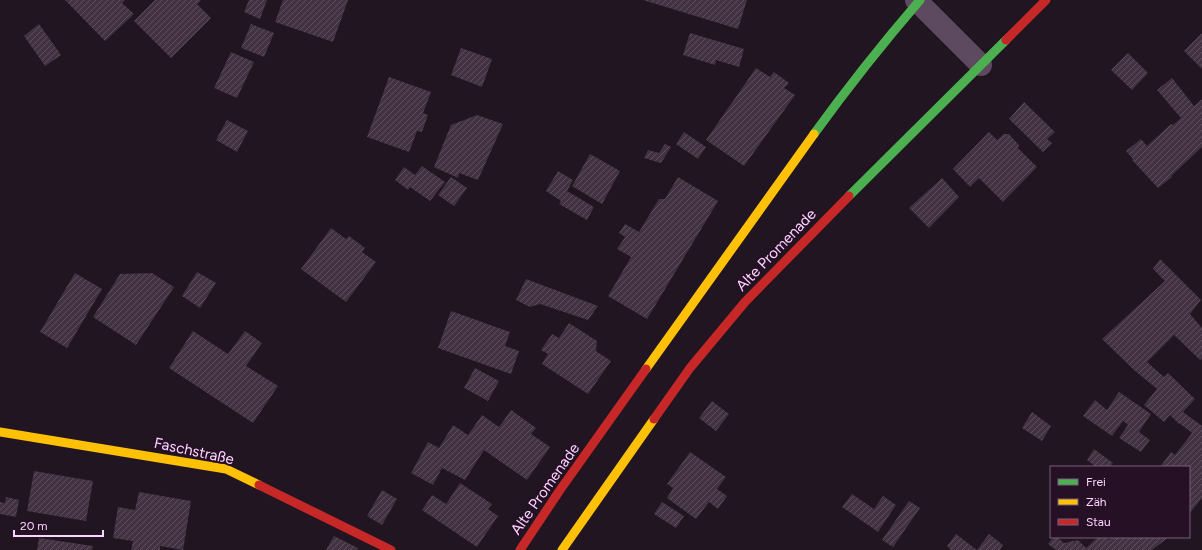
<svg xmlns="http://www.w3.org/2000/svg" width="1202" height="550" viewBox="0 0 1202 550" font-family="Figtree,sans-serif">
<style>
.building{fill:url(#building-hatch)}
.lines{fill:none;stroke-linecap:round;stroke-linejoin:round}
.street{stroke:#5d4a60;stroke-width:22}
.fast{stroke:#4caf50;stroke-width:9}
.slow{stroke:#ffc107;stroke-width:9}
.jam{stroke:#c62828;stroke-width:9}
.labels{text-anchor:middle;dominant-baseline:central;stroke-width:4;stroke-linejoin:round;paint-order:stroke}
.street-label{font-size:15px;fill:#fbd5fe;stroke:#251025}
</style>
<defs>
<pattern id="building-hatch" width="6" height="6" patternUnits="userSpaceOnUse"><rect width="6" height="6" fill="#423242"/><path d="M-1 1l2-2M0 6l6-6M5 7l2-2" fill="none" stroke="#5e4f5e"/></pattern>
</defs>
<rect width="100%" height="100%" fill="#201520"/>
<g class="building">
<path d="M65,0H125L122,3L134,14L105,41Z"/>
<path d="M155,0H200L201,1L197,4L211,18L171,58L134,21Z"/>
<path d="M249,0H267L260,19L244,12Z"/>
<path d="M283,0H348L333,42L275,22Z"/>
<path d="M643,0H747L738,29Z"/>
<path d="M39,24L61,55L45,66L24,36Z"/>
<path d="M251,24L274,33L264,57L241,48Z"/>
<path d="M690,33L744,49L739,67L716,60L715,65L683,55Z"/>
<path d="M1202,33V69L1184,51Z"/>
<path d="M461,48L492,59L482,87L451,75Z"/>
<path d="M231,52L254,62L237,98L214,88Z"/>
<path d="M1128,53L1148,73L1132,90L1111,70Z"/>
<path d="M756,68L770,77L774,72L789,83L784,88L795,95L744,166L706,140Z"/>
<path d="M389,77L431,92L423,113L428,115L422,132L417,131L409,152L367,137Z"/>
<path d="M1172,78L1194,106L1202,99V147L1171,176L1172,177L1158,188L1132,160L1133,159L1126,151L1141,139L1147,146L1171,124L1173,125L1181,118L1157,90Z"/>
<path d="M1024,102L1055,132L1047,139L1052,143L1043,152L1009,119Z"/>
<path d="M477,115L503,124L478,180L459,173L458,178L434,167L451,125Z"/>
<path d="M227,120L248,131L237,152L216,140Z"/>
<path d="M684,132L706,147L698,159L676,144Z"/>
<path d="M989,132L997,140L1004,134H1009L1019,145L1018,148L1037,167L1003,202L979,178L970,187L953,169Z"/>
<path d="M665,144L671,147L661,163L644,158L648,150L659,153Z"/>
<path d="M590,154L620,171L602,204L572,186Z"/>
<path d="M422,166L445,182L430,201L410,187L408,190L395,180L404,167L415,175Z"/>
<path d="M558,171L573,180L567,191L594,207L587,220L559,204L561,201L546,191Z"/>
<path d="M451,177L467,188L454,206L438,195Z"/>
<path d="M678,177L718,201L647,319L608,296L631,257L617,249L625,237L619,233L625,224L639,232L659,199H665Z"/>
<path d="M942,178L959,197L929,228L909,208Z"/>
<path d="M331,228L346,239L349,236L365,248L362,252L376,262L346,302L301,269Z"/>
<path d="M1160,259L1201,300L1190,314L1202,328V358L1200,360L1174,335L1147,362L1164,377L1168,373L1195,399L1183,412L1202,426V498L1189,514V467H1160L1171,452L1175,455L1192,433L1179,423V424L1170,415L1164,422L1144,405L1157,389L1134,370L1102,339L1165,281L1153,269Z"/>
<path d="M197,272L216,283L200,308L182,296Z"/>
<path d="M75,273L102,289L67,348L40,332Z"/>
<path d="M152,273L174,287L136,345L93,317L120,274Z"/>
<path d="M526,279L598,306L588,320L540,304L530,307L516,300Z"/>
<path d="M451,311L510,332L505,346L519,351L511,374L438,348Z"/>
<path d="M569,323L597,341L596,351L611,361L588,394L542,364L548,354L541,350L552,334L559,338Z"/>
<path d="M193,331L228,354L245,331L262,343L246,366L278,386L253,423L169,368Z"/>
<path d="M475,368L499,381L488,401L464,388Z"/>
<path d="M1119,392L1151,414L1139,432L1150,440L1141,452L1119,438L1128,425L1123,421L1112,436L1083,416L1095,400L1107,410Z"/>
<path d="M712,401L729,414L716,431L699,418Z"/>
<path d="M511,410L536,428L531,434L550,447L527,480L484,450L465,480L442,468L433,485L411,473L428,442L439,448L453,425L468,435L482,415L499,427Z"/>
<path d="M1032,412L1051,426L1042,441L1022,428Z"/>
<path d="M1094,449L1113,463L1110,467H1096L1087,460Z"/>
<path d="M690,452L726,477L717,489L727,496L718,509L709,502L696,519L667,498L673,488L667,484Z"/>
<path d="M34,471L93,481L86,521L27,511Z"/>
<path d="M460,483L492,504L488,509L498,516L477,547L422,510L432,495L446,504Z"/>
<path d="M382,490L397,499L382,525L367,516Z"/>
<path d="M139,492L191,501L183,550L160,546V550H131L133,541L113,538L118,507L135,510Z"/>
<path d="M852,494L874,509L883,496L896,505L878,532L842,507Z"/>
<path d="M6,497L19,500L16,517L0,514V502L5,503Z"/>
<path d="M909,501L920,508L893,547L882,540Z"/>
<path d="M662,502L684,516L676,528L654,514Z"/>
<path d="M956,534L977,550H951L947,546Z"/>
<path d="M989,534L1003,545L1000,550H977Z"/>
<path d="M334,536L358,548L356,550H326Z"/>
<path d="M1054,537H1057L1064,543L1078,540L1086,548L1098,537H1106L1109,540L1114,537H1169L1152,550H1056L1048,544Z"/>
<path d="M39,538L93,546L92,550H37Z"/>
</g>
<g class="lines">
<path class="street" d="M916,0L981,65"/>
<g class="fast">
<path d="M814,134C848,87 883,43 920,0"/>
<path d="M849,196L1006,40"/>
</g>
<g class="slow">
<path d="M646,369L814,134"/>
<path d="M0,432L226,469L259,485"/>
<path d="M562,550L654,419"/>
</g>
<g class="jam">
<path d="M1006,40L1046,0"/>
<path d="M654,419L690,368L745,302L849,196"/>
<path d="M259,485L391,550"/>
<path d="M520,550L560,490L646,369"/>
</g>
</g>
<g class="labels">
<g class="street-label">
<text transform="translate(776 250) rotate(-46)">Alte Promenade</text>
<text transform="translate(194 451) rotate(12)">Faschstraße</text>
<text transform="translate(545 489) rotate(-55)">Alte Promenade</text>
</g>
</g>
<rect x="1050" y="466" width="140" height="72" fill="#251025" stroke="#7b5f7c"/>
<rect x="1058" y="479" width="20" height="6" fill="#4caf50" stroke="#7b5f7c"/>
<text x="1086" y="486" font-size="12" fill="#fbd5fe">Frei</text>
<rect x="1058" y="499" width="20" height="6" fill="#ffc107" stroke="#7b5f7c"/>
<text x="1086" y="506" font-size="12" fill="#fbd5fe">Zäh</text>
<rect x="1058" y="519" width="20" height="6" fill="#c62828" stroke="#7b5f7c"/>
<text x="1086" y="526" font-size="12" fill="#fbd5fe">Stau</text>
<path d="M14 530v6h89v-6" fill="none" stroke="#fbd5fe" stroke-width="2"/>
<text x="20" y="530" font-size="12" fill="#fbd5fe" stroke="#251025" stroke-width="3" paint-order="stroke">20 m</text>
</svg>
